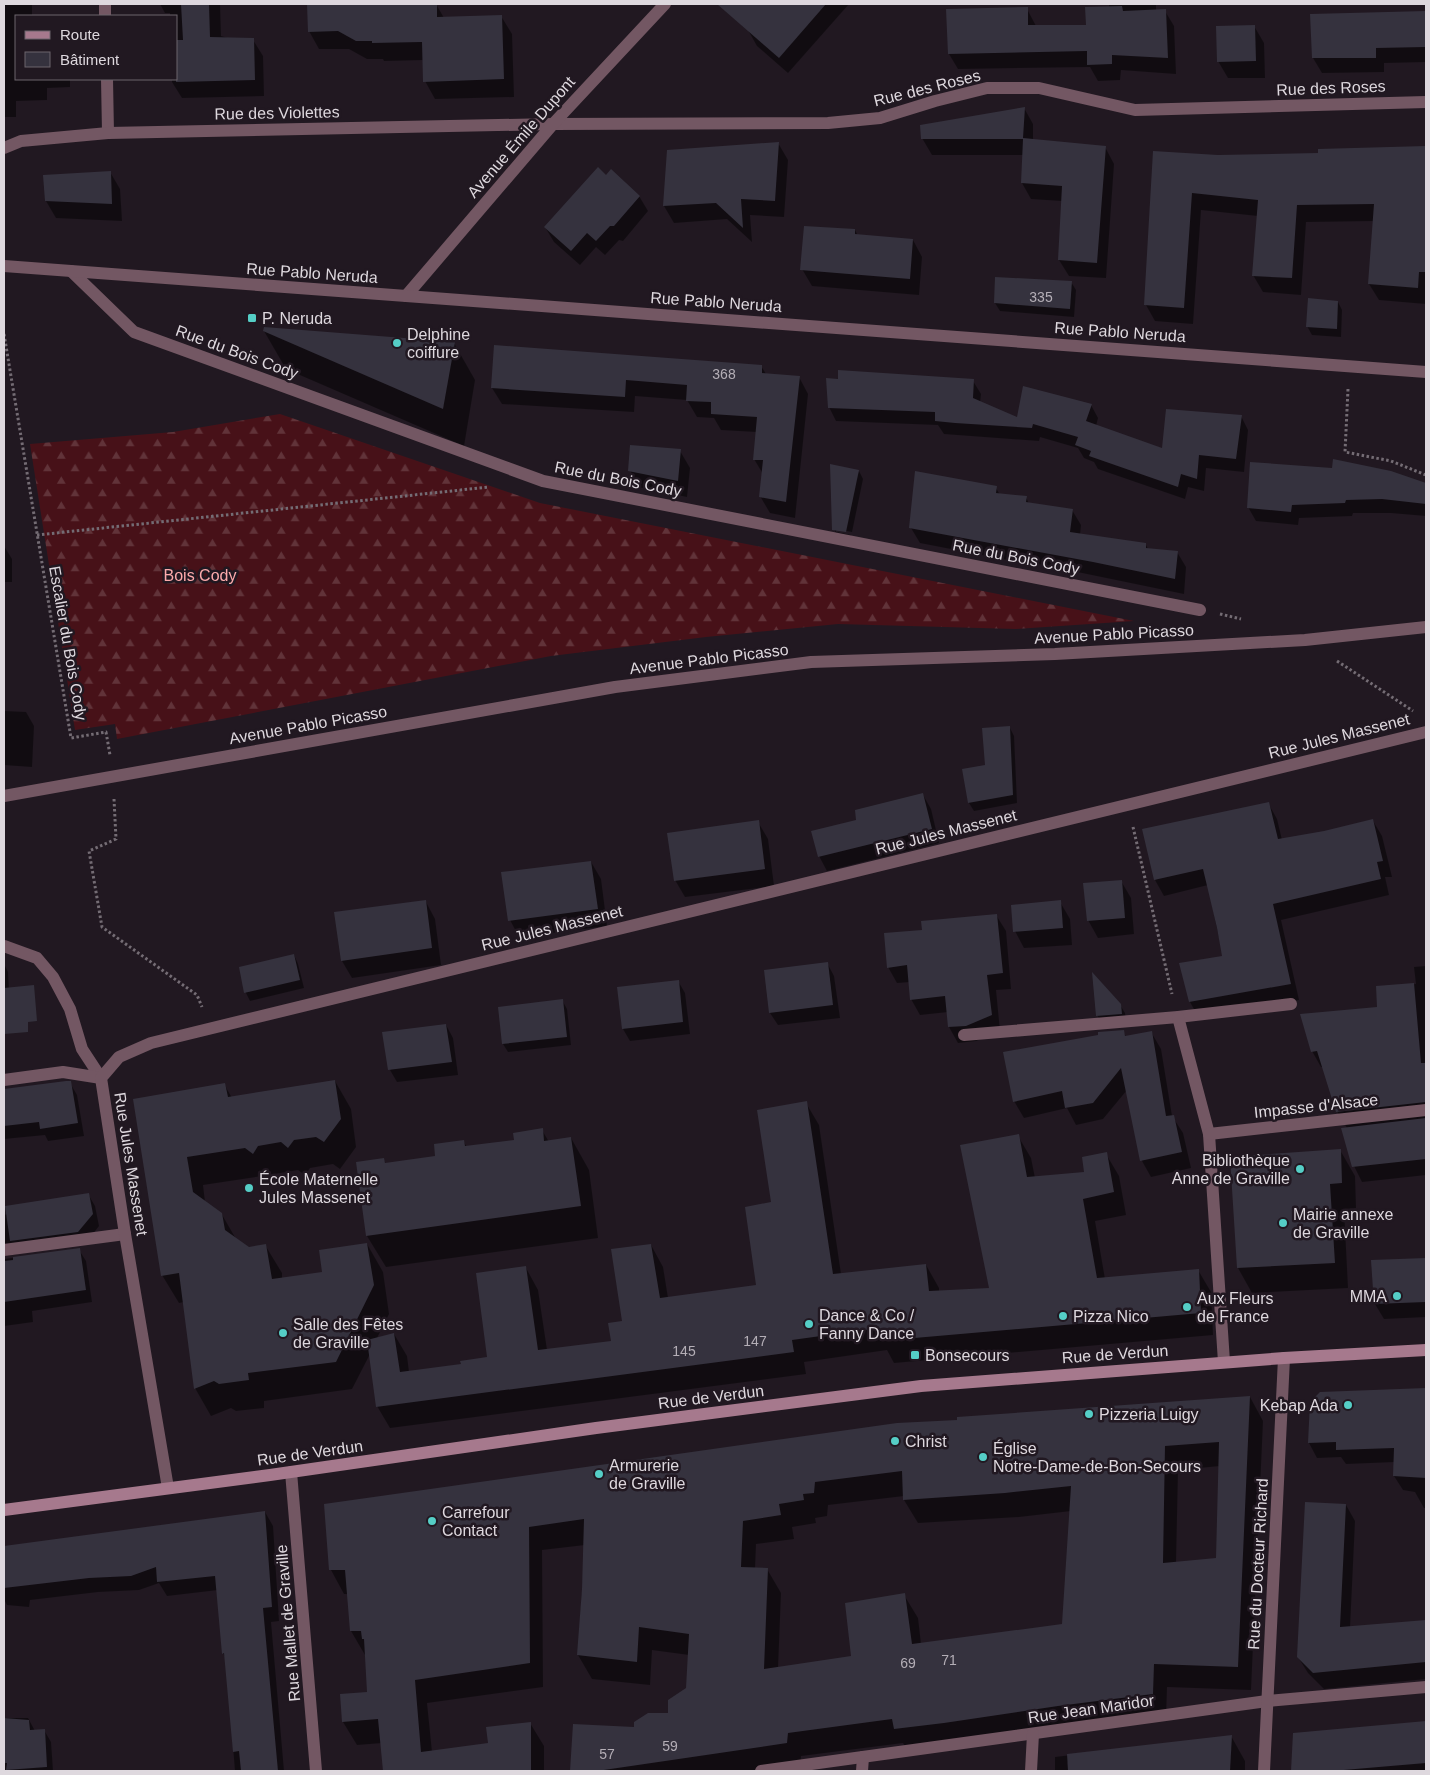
<svg xmlns="http://www.w3.org/2000/svg" width="1430" height="1775" viewBox="0 0 1430 1775" font-family="Arial,sans-serif">
<style>
.forest{fill:url(#forest-firs)}
.shadow{fill:#0007;fill-rule:evenodd}
.building{fill:#35323e;fill-rule:evenodd}
.lines{fill:none;stroke-linecap:round;stroke-linejoin:round}
.path{stroke:#746c74;stroke-width:3;stroke-dasharray:2.5 2.5;stroke-linecap:butt}
.service{stroke:#735763;stroke-width:12}
.minor{stroke:#735763;stroke-width:12}
.tertiary{stroke:#735763;stroke-width:12}
.secondary{stroke:#a6798d;stroke-width:12}
.poi-dot{fill:#55cec6;stroke:#211821;stroke-width:2}
.labels{text-anchor:middle;dominant-baseline:central;stroke-width:5;stroke-linejoin:round;paint-order:stroke}
.number-label{font-size:14px;fill:#b4aeb6}
.street-label{font-size:16px;fill:#ded8de;stroke:#211821}
.poi-label{font-size:16px;fill:#ded8de;stroke:#211821;text-anchor:start}
.park-label{font-size:16px;fill:#fcaaac;stroke:#211821}
</style>
<defs>
<pattern id="forest-firs" width="22" height="20" patternUnits="userSpaceOnUse" patternTransform="scale(1.25)"><rect width="22" height="20" fill="#471118"/><path d="M5 1l3.5 6h-7zM16 11l3.5 6h-7z" fill="#613339"/></pattern>
</defs>
<rect width="100%" height="100%" fill="#211821"/>
<path class="forest" d="M280,414L540,503L1134,621L1016,629L838,624L706,637L551,656L117,739L115,724L75,730L30,444L173,432Z"/>
<g class="shadow">
<path d="M4,4H32V16H16V79H70V87L47,88V100L16,101V117H4Z"/>
<path d="M160,4H220L221,36L234,40H253L263,56L264,96L182,98L172,82V79H176V16H170V13H165Z"/>
<path d="M308,4H436L444,18L501,16L512,34L514,97L435,99L425,81L424,60L384,61L383,59H367L349,49H319L309,31Z"/>
<path d="M771,4H849L788,73L757,46L748,30Z"/>
<path d="M1109,4H1156V11H1165L1174,26L1176,74L1121,70L1120,80L1098,81L1090,67L958,69L949,54L1027,9L1036,26H1087L1109,7Z"/>
<path d="M1426,12V62L1384,63V72L1322,73L1313,58L1312,16Z"/>
<path d="M1254,26L1264,43L1265,78H1228L1218,61Z"/>
<path d="M1024,108L1033,124V140L1105,147L1114,164L1106,278L1069,276L1059,260L1062,201L1031,199L1022,183L1024,155H932L922,138Z"/>
<path d="M778,143L788,160L784,217L750,215L752,242L727,219L674,223L664,206L669,151Z"/>
<path d="M1426,147V304L1379,300L1369,284L1374,221L1306,222L1301,295L1263,292L1253,275L1258,216L1201,210L1193,324L1155,321L1146,305L1154,152L1218,157L1319,154V150Z"/>
<path d="M110,172L120,189L122,221L56,218L46,201Z"/>
<path d="M606,176L639,196L648,211L623,241L619,240L605,255L596,247L580,265L554,242L545,227Z"/>
<path d="M855,230L858,236L913,240L922,257L919,295L812,286L802,269Z"/>
<path d="M1071,282L1076,290L1074,317L1000,311L995,303Z"/>
<path d="M1338,302L1342,310L1341,337L1312,335L1307,326Z"/>
<path d="M264,331L454,343L475,380L464,446L286,369Z"/>
<path d="M761,366L766,374L799,377L808,394L795,518L770,513L760,496L763,474L754,459L757,432L721,430L714,418L697,417L687,400L635,396L634,412L502,404L492,388Z"/>
<path d="M973,381L981,394L980,403L1018,419L1091,405L1098,418L1096,426L1163,449L1241,416L1248,430L1244,472L1206,468L1204,491L1188,487L1185,499L1098,469L1094,462L1084,458L1078,448L1040,437L1039,441L944,434L938,425L836,421L829,407Z"/>
<path d="M680,451L690,468L687,497L639,487L630,470Z"/>
<path d="M859,471L863,479L852,532L836,529V532L851,535L850,540L838,537L834,529Z"/>
<path d="M1390,472L1426,484V516L1391,513H1353L1352,516L1299,518L1298,525L1256,521L1248,507Z"/>
<path d="M996,488L1000,495L1026,497L1029,504L1072,510L1081,525L1080,535L1146,545L1148,549L1177,552L1186,567L1184,594L1029,562V564L920,543L911,528Z"/>
<path d="M4,546L12,559V582H4Z"/>
<path d="M4,711L26,712L34,726L32,767L4,765Z"/>
<path d="M1010,728L1014,736L1017,803L974,811L969,803L963,770L986,766Z"/>
<path d="M923,795L931,809L939,843L827,871L819,856Z"/>
<path d="M1268,803L1277,819L1282,840L1325,832L1373,821L1382,836L1392,877H1385L1389,895L1281,920L1299,1000L1199,1018L1190,1002L1180,964L1223,957L1208,885L1164,896L1155,880Z"/>
<path d="M758,822L768,839L774,886L685,897L675,880Z"/>
<path d="M591,862L601,879L607,926L519,937L510,920Z"/>
<path d="M1121,881L1131,898L1134,934L1098,938L1088,920Z"/>
<path d="M426,902L435,919L441,965L352,978L342,961Z"/>
<path d="M1060,902L1070,919L1072,945L1024,948L1015,931Z"/>
<path d="M996,915L1006,931L1011,989L996,990L1000,1031L976,1041L958,1043L949,1027L948,1012L920,1015L911,999L910,982L897,983L888,967L923,931Z"/>
<path d="M294,955L298,964L304,988L250,1001L246,993L240,968Z"/>
<path d="M827,963L834,976L840,1018L778,1025L770,1013Z"/>
<path d="M4,964L8,972L10,1013L4,1014Z"/>
<path d="M1426,966V1028H1425L1426,1049V1175L1362,1182L1354,1166L1347,1128L1337,1111L1323,1067H1321L1312,1051L1379,1008L1377,987L1416,984L1414,967Z"/>
<path d="M678,981L685,993L690,1034L630,1041L623,1029Z"/>
<path d="M562,1000L567,1009L571,1045L508,1052L503,1044Z"/>
<path d="M1120,1005L1125,1013L1126,1021L1102,1023L1097,1015Z"/>
<path d="M446,1025L453,1038L458,1075L397,1082L390,1070Z"/>
<path d="M1123,1031L1126,1037L1151,1032L1161,1049L1172,1116L1183,1133L1191,1168L1151,1177L1142,1161L1127,1090L1103,1119L1076,1125L1067,1108L1024,1118L1014,1101Z"/>
<path d="M335,1081L351,1109L356,1147L340,1169L333,1164L310,1168L305,1175L298,1170L274,1174L269,1181L262,1176L203,1185L205,1202L221,1213L236,1239L248,1248L265,1245L282,1273V1279L324,1273L367,1244L383,1272L389,1314L377,1338L394,1334L407,1356L409,1372L462,1365L488,1358L526,1268L538,1290L547,1350L612,1342L623,1322L651,1245L663,1267L668,1298L758,1286L773,1203L806,1103L819,1125L841,1274L926,1265L939,1288V1291L990,1289L1018,1136L1031,1158L1035,1178L1086,1173L1106,1154L1119,1176L1126,1215L1095,1221L1105,1279L1198,1270L1211,1292L1213,1335L894,1363L887,1350L804,1362L806,1374L390,1428L377,1406L370,1354L352,1389L264,1401V1408L236,1411L231,1408L211,1416L195,1388L184,1302L179,1303L162,1275L134,1100L224,1084L232,1098Z"/>
<path d="M58,1083H70L77,1095L84,1136L48,1141L45,1135L4,1139V1090Z"/>
<path d="M542,1130L549,1142L571,1138L589,1170L598,1238L386,1267L367,1236L383,1159L386,1164L437,1157L463,1141L467,1147L515,1141Z"/>
<path d="M1340,1150L1355,1176L1356,1208L1344,1209L1348,1288L1252,1293L1238,1268Z"/>
<path d="M88,1194L95,1206L99,1226L85,1244L5,1256L4,1259V1215Z"/>
<path d="M79,1250L86,1261L92,1302L32,1311L33,1322L4,1326V1259Z"/>
<path d="M1426,1259V1317L1384,1319L1375,1304L1372,1262Z"/>
<path d="M1426,1389V1508H1424L1415,1492L1403,1490L1394,1476L1395,1462L1346,1464L1341,1457L1317,1458L1309,1443L1311,1403L1321,1394Z"/>
<path d="M1250,1397L1263,1421L1251,1690L1167,1687L1166,1718L908,1752L903,1743L801,1756L800,1767L768,1771H571L574,1725L635,1728L669,1715L687,1689L689,1655L652,1650L650,1685L592,1679L578,1655L585,1545L542,1550L543,1687L427,1703L432,1752L490,1744L530,1723L544,1746V1771H384L382,1743L357,1745L343,1722L368,1693L366,1655H365L351,1631L348,1594H344L331,1570L325,1505ZM1220,1466L1217,1559L1176,1563L1178,1470ZM904,1496V1500L918,1523L1019,1517L1071,1511L1063,1625L921,1644L918,1618L904,1595L853,1657L778,1668L781,1593L767,1569H755L756,1544L794,1539L792,1527L816,1523L815,1518L827,1516L828,1505Z"/>
<path d="M1346,1505L1355,1521L1350,1628L1426,1622V1679L1324,1689L1308,1673L1298,1657Z"/>
<path d="M265,1512L273,1526L279,1621L271,1622L284,1771H235L226,1658L223,1653L218,1590L167,1596L159,1583L139,1590L98,1592L30,1600L29,1607L7,1605L4,1599V1548Z"/>
<path d="M4,1718H28L35,1731L44,1730L51,1742L53,1771H4Z"/>
<path d="M1426,1723V1771H1292L1294,1734Z"/>
<path d="M1231,1736L1245,1761V1771H1055V1757Z"/>
</g>
<g class="building">
<path d="M181,4H209L210,37L254,38L255,80L176,82V40H183Z"/>
<path d="M307,4H437V17L502,15L504,79L423,82L422,42L372,43V41H356L338,31L308,32Z"/>
<path d="M717,4H826L779,58Z"/>
<path d="M1122,6L1123,11L1166,9L1168,58L1112,55V64L1087,65V51L948,54L946,9L1028,7V25H1086L1085,7Z"/>
<path d="M1426,11V47L1376,48V58H1312L1310,14Z"/>
<path d="M1255,25L1256,61L1217,62L1216,26Z"/>
<path d="M1025,107L1023,138L1106,146L1097,263L1058,260L1062,186L1021,183L1023,139H921L920,125Z"/>
<path d="M779,142L775,201L741,199L743,228L716,203L663,206L667,150Z"/>
<path d="M1426,146V272H1419L1418,288L1368,284L1374,204L1297,205L1292,278L1252,276L1258,200L1192,193L1184,308L1144,305L1153,151L1218,155L1318,153V149Z"/>
<path d="M598,167L606,175L611,169L640,196L614,226H610L596,241L587,233L571,251L544,227Z"/>
<path d="M111,171L112,204L45,201L43,175Z"/>
<path d="M804,226L855,229V234L913,239L910,279L800,270Z"/>
<path d="M995,277L1072,281L1070,309L994,303Z"/>
<path d="M1308,298L1338,301L1337,329L1306,327Z"/>
<path d="M264,327L455,342L443,409L263,331Z"/>
<path d="M494,345L762,365V373L800,376L786,502L759,497L763,460H753L757,417L711,414V402L686,401L687,385L626,380L625,397L491,388Z"/>
<path d="M838,370L974,379L973,398L1017,417L1023,386L1092,404L1086,421L1162,448L1166,409L1242,415L1236,459L1199,455L1197,479L1181,474L1178,487L1089,456L1091,451L1075,445L1078,437L1033,424L1032,428L955,423L935,421V412L828,408L826,378L838,379Z"/>
<path d="M630,445L681,449L678,481L628,471Z"/>
<path d="M1333,459L1391,471L1426,483V504L1382,499L1346,500L1345,503L1292,505L1291,512L1247,508L1250,462L1332,468Z"/>
<path d="M830,464L859,470L846,532L832,530Z"/>
<path d="M915,471L997,486L996,493L1027,496L1026,502L1073,509L1070,532L1146,543V548L1178,551L1175,579L1093,562L909,528Z"/>
<path d="M1010,726L1013,795L968,803L962,769L985,765L982,728Z"/>
<path d="M923,793L932,829L818,857L811,831L856,820L855,810Z"/>
<path d="M1269,802L1278,839L1324,831L1373,819L1383,861L1377,862L1381,879L1273,904L1291,984L1189,1002L1179,963L1222,956L1217,928L1203,869L1154,880L1142,829Z"/>
<path d="M759,820L765,869L674,881L667,833Z"/>
<path d="M591,861L598,909L508,921L501,872Z"/>
<path d="M1122,880L1125,918L1087,921L1083,883Z"/>
<path d="M426,900L432,948L341,961L334,912Z"/>
<path d="M1061,900L1063,928L1013,932L1011,905Z"/>
<path d="M997,914L1003,973L987,975L992,1015L966,1026L948,1027L945,996L910,1000L907,965L887,968L884,933L922,930L921,921Z"/>
<path d="M294,954L300,980L244,993L239,967Z"/>
<path d="M828,962L833,1005L769,1013L764,970Z"/>
<path d="M1092,972L1121,1004L1122,1014L1096,1016Z"/>
<path d="M679,980L683,1022L622,1029L617,987Z"/>
<path d="M1414,983L1421,1063H1426V1102L1336,1112L1317,1051L1311,1052L1300,1014L1377,1007L1376,986Z"/>
<path d="M34,985L37,1021L28,1022V1032L4,1034V988Z"/>
<path d="M563,999L567,1037L502,1044L498,1007Z"/>
<path d="M446,1024L452,1062L388,1070L382,1032Z"/>
<path d="M1124,1030L1125,1036L1152,1031L1166,1116L1174,1115L1182,1152L1140,1161L1121,1068L1093,1103L1065,1108L1062,1091L1013,1102L1003,1052L1098,1035V1032Z"/>
<path d="M335,1080L341,1119L324,1142L316,1137L294,1140L288,1148L281,1142L258,1146L253,1154L245,1148L187,1157L193,1192L222,1213L225,1230L249,1247L266,1244L272,1279L322,1272L319,1250L367,1243L374,1285L336,1362L248,1373L249,1380L219,1384L214,1381L194,1389L179,1273L161,1276L133,1099L225,1083L228,1097Z"/>
<path d="M66,1081H71L78,1123L40,1129L39,1122L4,1126V1089Z"/>
<path d="M807,1101L833,1274L926,1264L929,1291L989,1288L960,1145L1019,1134L1027,1177L1084,1172L1082,1157L1107,1152L1114,1192L1083,1199L1097,1278L1199,1269L1201,1313L880,1341L879,1328L792,1340L794,1352L376,1407L367,1340L394,1333L400,1372L461,1364L460,1361L487,1357L476,1273L526,1266L538,1350L611,1341L608,1323L622,1321L611,1249L651,1244L660,1298L756,1285L745,1207L771,1202L757,1110Z"/>
<path d="M1426,1118V1159L1352,1167L1341,1128Z"/>
<path d="M543,1128L544,1141L571,1137L581,1206L366,1236L356,1162L384,1158L385,1163L435,1156L434,1144L464,1140L465,1146L514,1140L513,1133Z"/>
<path d="M1341,1149L1342,1183L1330,1184L1335,1263L1237,1268L1230,1157Z"/>
<path d="M89,1193L93,1214L78,1232L10,1241L5,1206Z"/>
<path d="M80,1248L86,1290L4,1302V1261L13,1260V1257Z"/>
<path d="M1426,1258V1302L1374,1304L1371,1260Z"/>
<path d="M1426,1388V1478L1393,1476L1394,1448L1336,1450V1442L1308,1443L1310,1402L1320,1392Z"/>
<path d="M1250,1396L1238,1667L1154,1664L1153,1694L1058,1706L944,1723L894,1729L892,1719L788,1733L787,1743L597,1771H570L573,1724L634,1727V1722L648,1713H668V1700L686,1688L689,1634L639,1627L637,1662L577,1655L582,1589L584,1519L529,1527L530,1663L415,1680L421,1752L488,1743L486,1727L531,1722V1771H383L378,1719L342,1722L340,1694L367,1692L364,1639H362L361,1631H350L345,1570H329L324,1504L897,1423L957,1420V1417ZM1219,1442L1216,1558L1163,1563L1165,1446ZM902,1471L903,1500L1005,1493L1071,1486L1062,1624L912,1644L905,1593L845,1603L851,1656L764,1669L768,1568L741,1567L743,1521L781,1515L779,1504L804,1500L803,1494L814,1493L815,1482Z"/>
<path d="M1305,1502L1346,1504L1340,1627L1426,1620V1662L1313,1673L1297,1657Z"/>
<path d="M265,1511L272,1607L263,1608L278,1771H241L239,1751L233,1752L224,1653L222,1654L215,1576L157,1582L156,1567L131,1576L89,1578L4,1588V1546Z"/>
<path d="M4,1718L29,1720L30,1730L45,1729L47,1767L6,1770L7,1763H4Z"/>
<path d="M1426,1721V1763L1332,1771H1291L1293,1733Z"/>
<path d="M1232,1735L1230,1771H1068L1067,1754Z"/>
</g>
<g class="lines">
<g class="path">
<path d="M4,334L71,738L106,732L110,755"/>
<path d="M1348,389L1345,452L1391,461L1426,475"/>
<path d="M37,535L489,487"/>
<path d="M1220,614L1241,619"/>
<path d="M1337,661L1413,711"/>
<path d="M114,799L116,839L89,851L102,927L197,995L202,1007"/>
<path d="M1133,827L1172,994"/>
</g>
<g class="service">
<path d="M4,946L37,958L53,977L70,1009L82,1049L101,1078"/>
<path d="M964,1035L1178,1017L1291,1004"/>
<path d="M4,1080L63,1072L101,1078"/>
<path d="M862,1771L863,1757"/>
</g>
<g class="minor">
<path d="M105,4V16"/>
<path d="M107,79L108,133"/>
<path d="M4,148L21,141L108,133L553,124L828,123L880,118L935,101L987,88H1039L1135,110L1426,102"/>
<path d="M71,271L134,332L543,481L1200,610"/>
<path d="M406,296L553,124L665,4"/>
<path d="M1178,1017L1209,1134L1224,1362"/>
<path d="M1209,1134L1426,1110"/>
<path d="M4,1250L125,1234"/>
<path d="M291,1472L316,1771"/>
<path d="M168,1488L125,1234L101,1078L119,1057L151,1043L1426,732"/>
<path d="M761,1771L1267,1701L1426,1687"/>
<path d="M1031,1771L1033,1734"/>
<path d="M1264,1771L1284,1358"/>
</g>
<g class="tertiary">
<path d="M4,266L1426,372"/>
<path d="M4,796L615,687L811,662L1055,654L1305,640L1426,627"/>
</g>
<path class="secondary" d="M4,1510L270,1475L596,1428L921,1386L1284,1358L1426,1350"/>
</g>
<g class="poi-dot">
<rect x="247" y="313" width="10" height="10" rx="2.5"/>
<circle cx="397" cy="343" r="5"/>
<circle cx="1300" cy="1169" r="5"/>
<circle cx="249" cy="1188" r="5"/>
<circle cx="1283" cy="1223" r="5"/>
<circle cx="1397" cy="1296" r="5"/>
<circle cx="1187" cy="1307" r="5"/>
<circle cx="1063" cy="1316" r="5"/>
<circle cx="809" cy="1324" r="5"/>
<circle cx="283" cy="1333" r="5"/>
<rect x="910" y="1350" width="10" height="10" rx="2.5"/>
<circle cx="1348" cy="1405" r="5"/>
<circle cx="1089" cy="1414" r="5"/>
<circle cx="895" cy="1441" r="5"/>
<circle cx="983" cy="1457" r="5"/>
<circle cx="599" cy="1474" r="5"/>
<circle cx="432" cy="1521" r="5"/>
</g>
<g class="labels">
<g class="number-label">
<text x="1041" y="297">335</text>
<text x="724" y="374">368</text>
<text x="755" y="1341">147</text>
<text x="684" y="1351">145</text>
<text x="949" y="1660">71</text>
<text x="908" y="1663">69</text>
<text x="670" y="1746">59</text>
<text x="607" y="1754">57</text>
</g>
<g class="street-label">
<text transform="translate(927 88) rotate(-14)">Rue des Roses</text>
<text transform="translate(1331 88) rotate(-2)">Rue des Roses</text>
<text transform="translate(277 113) rotate(-1)">Rue des Violettes</text>
<text transform="translate(521 137) rotate(-49)">Avenue Émile Dupont</text>
<text transform="translate(312 273) rotate(4)">Rue Pablo Neruda</text>
<text transform="translate(716 302) rotate(4)">Rue Pablo Neruda</text>
<text transform="translate(1120 332) rotate(4)">Rue Pablo Neruda</text>
<text transform="translate(237 352) rotate(20)">Rue du Bois Cody</text>
<text transform="translate(618 479) rotate(11)">Rue du Bois Cody</text>
<text transform="translate(1016 557) rotate(11)">Rue du Bois Cody</text>
<text transform="translate(1114 634) rotate(-3)">Avenue Pablo Picasso</text>
<text transform="translate(68 643) rotate(80)">Escalier du Bois Cody</text>
<text transform="translate(709 659) rotate(-7)">Avenue Pablo Picasso</text>
<text transform="translate(308 725) rotate(-10)">Avenue Pablo Picasso</text>
<text transform="translate(1339 736) rotate(-14)">Rue Jules Massenet</text>
<text transform="translate(946 832) rotate(-14)">Rue Jules Massenet</text>
<text transform="translate(552 928) rotate(-14)">Rue Jules Massenet</text>
<text transform="translate(1316 1106) rotate(-6)">Impasse d'Alsace</text>
<text transform="translate(131 1164) rotate(81)">Rue Jules Massenet</text>
<text transform="translate(1115 1354) rotate(-4)">Rue de Verdun</text>
<text transform="translate(711 1397) rotate(-7)">Rue de Verdun</text>
<text transform="translate(310 1453) rotate(-8)">Rue de Verdun</text>
<text transform="translate(1258 1564) rotate(-87)">Rue du Docteur Richard</text>
<text transform="translate(288 1623) rotate(-95)">Rue Mallet de Graville</text>
<text transform="translate(1091 1709) rotate(-8)">Rue Jean Maridor</text>
</g>
<g class="poi-label">
<text x="262" y="318">P. Neruda</text>
<text x="407" y="334">Delphine<tspan x="407" dy="18">coiffure</tspan></text>
<text x="1290" y="1160" text-anchor="end">Bibliothèque<tspan x="1290" dy="18">Anne de Graville</tspan></text>
<text x="259" y="1179">École Maternelle<tspan x="259" dy="18">Jules Massenet</tspan></text>
<text x="1293" y="1214">Mairie annexe<tspan x="1293" dy="18">de Graville</tspan></text>
<text x="1387" y="1296" text-anchor="end">MMA</text>
<text x="1197" y="1298">Aux Fleurs<tspan x="1197" dy="18">de France</tspan></text>
<text x="819" y="1315">Dance &amp; Co /<tspan x="819" dy="18">Fanny Dance</tspan></text>
<text x="1073" y="1316">Pizza Nico</text>
<text x="293" y="1324">Salle des Fêtes<tspan x="293" dy="18">de Graville</tspan></text>
<text x="925" y="1355">Bonsecours</text>
<text x="1338" y="1405" text-anchor="end">Kebap Ada</text>
<text x="1099" y="1414">Pizzeria Luigy</text>
<text x="905" y="1441">Christ</text>
<text x="993" y="1448">Église<tspan x="993" dy="18">Notre-Dame-de-Bon-Secours</tspan></text>
<text x="609" y="1465">Armurerie<tspan x="609" dy="18">de Graville</tspan></text>
<text x="442" y="1512">Carrefour<tspan x="442" dy="18">Contact</tspan></text>
</g>
<g class="park-label">
<text x="200" y="575">Bois Cody</text>
</g>
</g>
<rect width="1430" height="1775" fill="none" stroke="#ded8de" stroke-width="10"/>
<rect x="15" y="15" width="162" height="65" fill="#211821" stroke="#6d656d"/>
<rect x="25" y="31" width="25" height="8" fill="#a6798d" stroke="#6d656d"/>
<text x="60" y="40" font-size="15" fill="#ded8de">Route</text>
<rect x="25" y="52" width="25" height="15" fill="#35323e" stroke="#6d656d"/>
<text x="60" y="65" font-size="15" fill="#ded8de">Bâtiment</text>
</svg>
